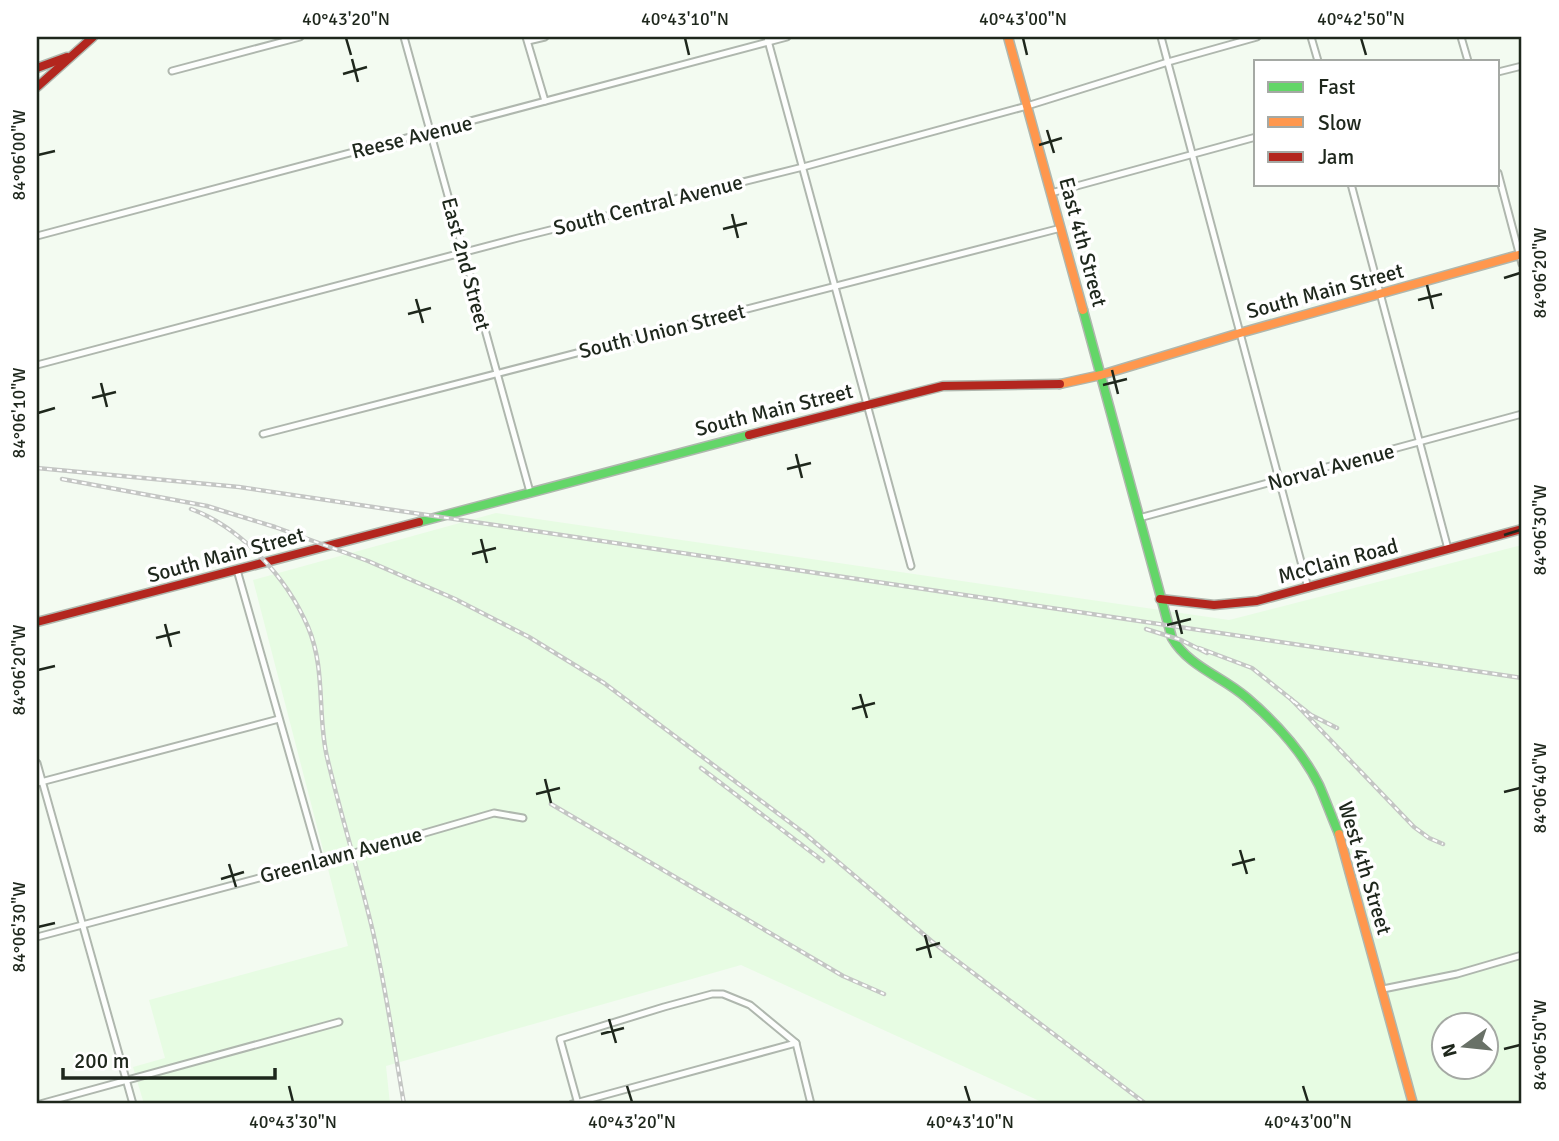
<svg xmlns="http://www.w3.org/2000/svg" width="1559" height="1141" viewBox="0 0 1559 1141" font-family="Signika,sans-serif">
<style>
.built{fill:#e7fce3;fill-rule:evenodd}
.lines{fill:none;stroke-linecap:round;stroke-linejoin:round}
.street-casing{stroke:#afb7ae;stroke-width:9}
.fast-casing{stroke:#afb7ae;stroke-width:11}
.slow-casing{stroke:#afb7ae;stroke-width:11}
.jam-casing{stroke:#afb7ae;stroke-width:11}
.street{stroke:#fdfefd;stroke-width:5}
.fast{stroke:#63d668;stroke-width:8}
.slow{stroke:#ff974d;stroke-width:8}
.jam{stroke:#b3261e;stroke-width:8}
.rail-casing{stroke:#c4c6c4;stroke-width:4.5}
.rail{stroke:#fff;stroke-width:2;stroke-dasharray:5;stroke-linecap:butt}
.ticks{fill:none;stroke:#1e271c;stroke-width:2.5}
.labels{text-anchor:middle;dominant-baseline:central;stroke-width:7;stroke-linejoin:round;paint-order:stroke}
.street-label{font-size:21px;fill:#1e271c;stroke:#fff}
.neatline{fill:none;stroke:#1e271c;stroke-width:2.5}
.ticks-label{font-size:18px;text-anchor:middle;fill:#1e271c}
</style>
<rect width="100%" height="100%" fill="#f3fbf1"/>
<path class="built" d="M496,513L1229,620L1522,545V1104H1046L741,965L386,1066L390,1104H144L133,1067L165,1058L149,1000L348,946L253,580ZM1444,1026H1486V1068H1444Z"/>
<g class="lines">
<g class="street-casing">
<g id="street">
<path d="M404,37L530,492"/>
<path d="M526,37L545,101"/>
<path d="M767,37L911,566"/>
<path d="M1161,37L1308,588"/>
<path d="M1311,37L1318,61"/>
<path d="M1461,37L1468,61"/>
<path d="M528,41L545,37"/>
<path d="M172,71L300,37"/>
<path d="M1498,72L1522,66"/>
<path d="M1498,173L1522,264"/>
<path d="M1351,184L1448,549"/>
<path d="M1051,193L1256,137"/>
<path d="M37,236L787,37"/>
<path d="M37,365L518,238L803,167L1027,106L1168,62L1257,37"/>
<path d="M263,434L1061,228"/>
<path d="M1139,518L1522,414"/>
<path d="M237,570L320,861"/>
<path d="M37,763L133,1104"/>
<path d="M37,783L279,719"/>
<path d="M37,937L380,846L494,813L523,818"/>
<path d="M1383,989L1457,974L1522,955"/>
<path d="M40,1104L339,1022"/>
<path d="M572,1104L796,1043"/>
<path d="M578,1104L560,1039L664,1007L712,994H723L750,1005L796,1043L811,1104"/>
</g>
</g>
<g class="fast-casing">
<g id="fast">
<path d="M1083,310L1172,638C1189,667 1222,676 1247,698C1275,722 1302,751 1319,785C1326,801 1332,818 1339,834"/>
<path d="M419,522L749,435"/>
</g>
</g>
<g class="slow-casing">
<g id="slow">
<path d="M1008,37L1083,310"/>
<path d="M1060,384L1101,375L1240,333L1522,254"/>
<path d="M1339,834L1413,1104"/>
</g>
</g>
<g class="jam-casing">
<g id="jam">
<path d="M37,68L67,57"/>
<path d="M37,87L93,37"/>
<path d="M749,435L943,386L1060,384"/>
<path d="M1160,599L1214,605L1257,601L1522,529"/>
<path d="M37,622L419,522"/>
</g>
</g>
<use href="#street" class="street"/>
<use href="#fast" class="fast"/>
<use href="#slow" class="slow"/>
<use href="#jam" class="jam"/>
<g class="rail-casing">
<g id="rail">
<path d="M37,468L239,487L1522,678"/>
<path d="M62,479L207,506L275,527L368,561L455,599L529,637L604,683L804,833L935,944L1146,1104"/>
<path d="M191,509C242,528 287,578 308,627C326,669 317,714 327,757C341,816 359,873 373,932C386,989 394,1047 404,1104"/>
<path d="M1146,629L1181,640L1207,653"/>
<path d="M1199,648L1252,668L1311,715L1337,728"/>
<path d="M1291,699L1414,827L1429,838L1443,844"/>
<path d="M701,768L823,861"/>
<path d="M551,804L843,976L884,994"/>
</g>
</g>
<use href="#rail" class="rail"/>
</g>
<path class="ticks" d="M346,38L351,55M685,38L689,55M1023,38L1027,55M1361,38L1366,55M352,59L358,82M343,74L367,67M1047,130L1054,153M1039,145L1062,138M38,155L55,151M732,214L738,238M723,229L747,223M1504,278L1520,273M1427,285L1433,309M416,299L423,323M1418,300L1442,294M408,314L431,308M1112,370L1118,394M101,383L107,407M1103,385L1127,379M92,398L116,392M38,413L55,408M796,454L802,478M787,469L811,463M1504,535L1520,530M481,539L487,563M472,554L496,548M1176,610L1182,634M165,624L171,647M1167,625L1191,619M156,638L180,632M38,670L55,666M860,694L867,718M852,709L875,703M545,779L551,803M1504,792L1520,788M536,794L560,788M1240,850L1247,874M229,864L236,887M1232,865L1255,859M221,879L244,872M38,927L55,923M925,935L931,958M916,950L940,943M609,1019L616,1043M601,1034L624,1028M1504,1049L1520,1045M289,1086L293,1102M627,1086L632,1102M965,1086L970,1102M1303,1086L1308,1102"/>
<g class="labels">
<g class="street-label">
<text transform="translate(412 137) rotate(-14)">Reese Avenue</text>
<text transform="translate(648 205) rotate(-14)">South Central Avenue</text>
<text transform="translate(1083 242) rotate(75)">East 4th Street</text>
<text transform="translate(466 264) rotate(75)">East 2nd Street</text>
<text transform="translate(1325 291) rotate(-15)">South Main Street</text>
<text transform="translate(662 331) rotate(-14)">South Union Street</text>
<text transform="translate(774 410) rotate(-14)">South Main Street</text>
<text transform="translate(1331 467) rotate(-15)">Norval Avenue</text>
<text transform="translate(226 555) rotate(-15)">South Main Street</text>
<text transform="translate(1338 561) rotate(-15)">McClain Road</text>
<text transform="translate(341 855) rotate(-15)">Greenlawn Avenue</text>
<text transform="translate(1365 868) rotate(73)">West 4th Street</text>
</g>
</g>
<rect width="1559" height="1141" fill="none" stroke="#ffffff" stroke-width="77"/>
<rect x="1254" y="60" width="245" height="126" fill="#ffffff" stroke="#a5a9a4" stroke-width="2"/>
<rect x="1268" y="82" width="35" height="10" fill="#63d668" stroke="#a5a9a4" stroke-width="2"/>
<text x="1318" y="94" font-size="21" fill="#1e271c">Fast</text>
<rect x="1268" y="117" width="35" height="10" fill="#ff974d" stroke="#a5a9a4" stroke-width="2"/>
<text x="1318" y="130" font-size="21" fill="#1e271c">Slow</text>
<rect x="1268" y="152" width="35" height="10" fill="#b3261e" stroke="#a5a9a4" stroke-width="2"/>
<text x="1318" y="164" font-size="21" fill="#1e271c">Jam</text>
<g transform="translate(1465 1046) rotate(255)"><circle r="33" fill="#ffffff" stroke="#a5a9a4" stroke-width="2"/>
<path d="M0-5L12 26L0 18L-12 26Z" fill="#697167"/>
<text y="-10" font-size="19" font-weight="bold" text-anchor="middle" fill="#1e271c">N</text>
</g>
<path d="M63 1068v10h212v-10" fill="none" stroke="#1e271c" stroke-width="3.5"/>
<text x="74" y="1068" font-size="21" fill="#1e271c" stroke="#ffffff" stroke-width="5" paint-order="stroke">200 m</text>
<rect x="38" y="38" width="1482" height="1064" class="neatline"/>
<g class="ticks-label">
<text x="346" y="25">40°43'20"N</text>
<text x="685" y="25">40°43'10"N</text>
<text x="1023" y="25">40°43'00"N</text>
<text x="1361" y="25">40°42'50"N</text>
<text transform="translate(19 155) rotate(-90)" y="6">84°06'00"W</text>
<text transform="translate(1540 273) rotate(-90)" y="6">84°06'20"W</text>
<text transform="translate(19 413) rotate(-90)" y="6">84°06'10"W</text>
<text transform="translate(1540 530) rotate(-90)" y="6">84°06'30"W</text>
<text transform="translate(19 670) rotate(-90)" y="6">84°06'20"W</text>
<text transform="translate(1540 788) rotate(-90)" y="6">84°06'40"W</text>
<text transform="translate(19 927) rotate(-90)" y="6">84°06'30"W</text>
<text transform="translate(1540 1045) rotate(-90)" y="6">84°06'50"W</text>
<text x="293" y="1128">40°43'30"N</text>
<text x="632" y="1128">40°43'20"N</text>
<text x="970" y="1128">40°43'10"N</text>
<text x="1308" y="1128">40°43'00"N</text>
</g>
</svg>
